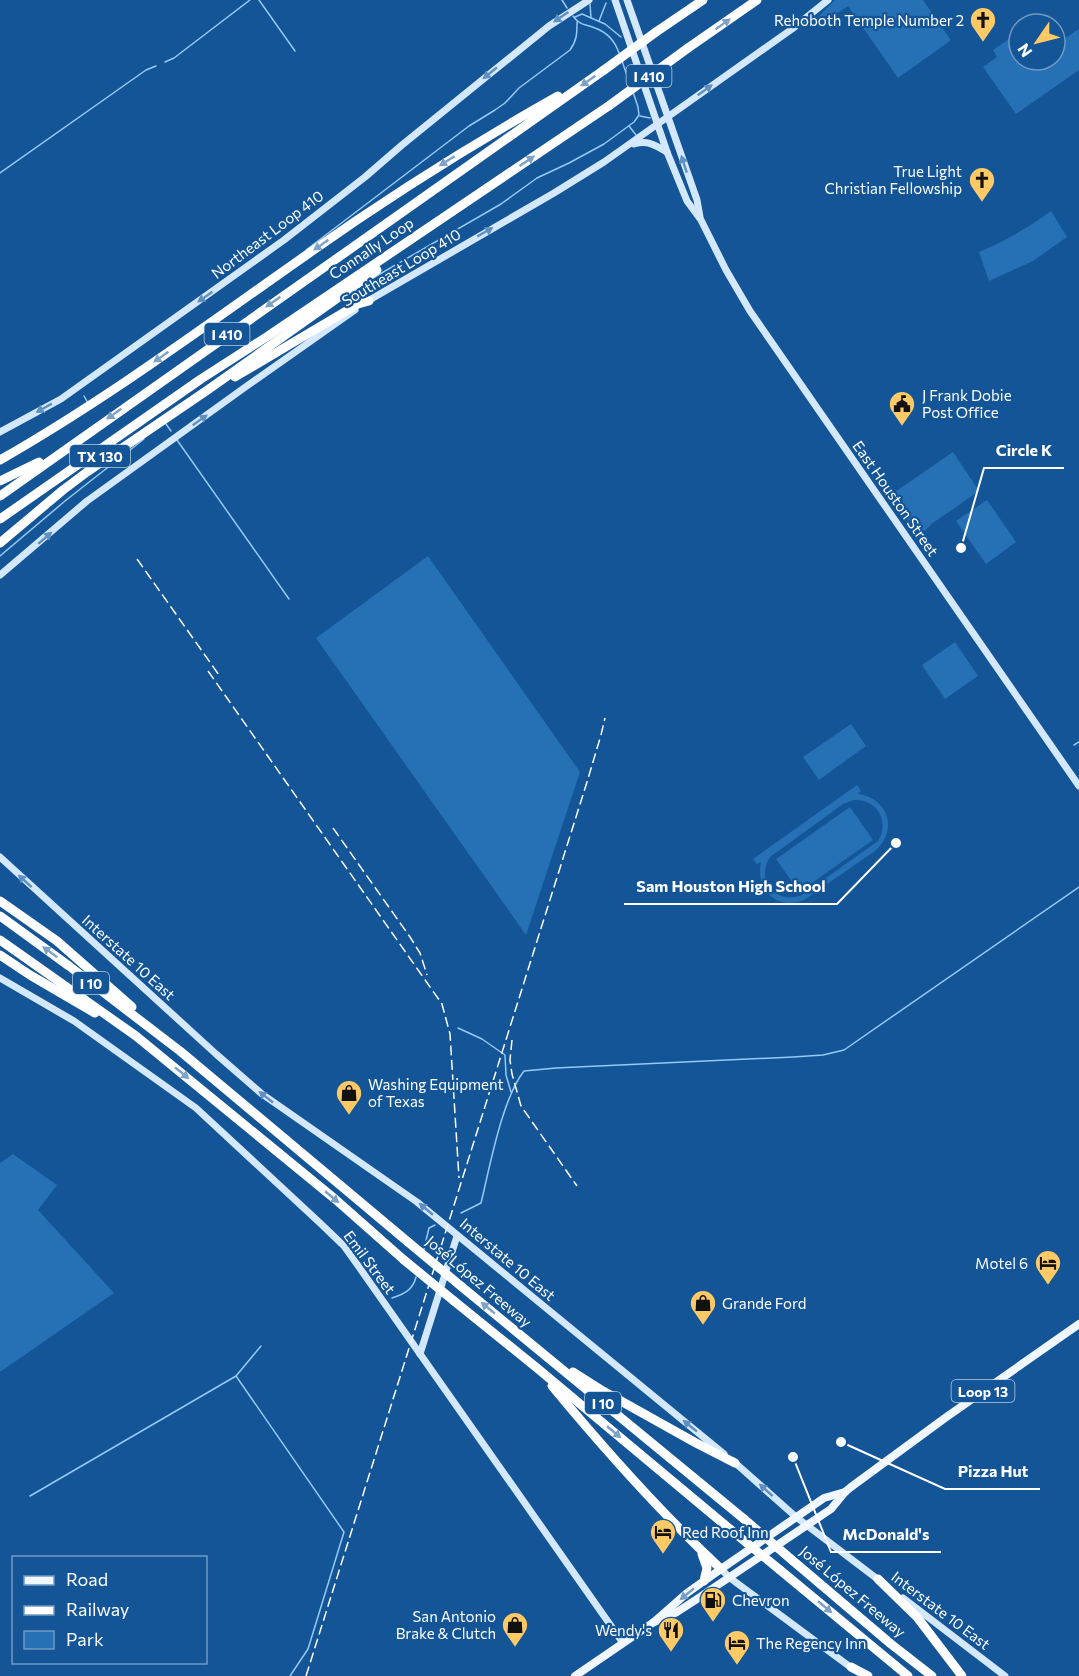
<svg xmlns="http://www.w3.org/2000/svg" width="1079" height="1676" viewBox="0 0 1079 1676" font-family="Commissioner,sans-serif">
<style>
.green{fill:#2670b6;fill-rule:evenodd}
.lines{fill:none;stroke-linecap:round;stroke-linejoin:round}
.stream{stroke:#96c9f6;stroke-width:1.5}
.secondary{stroke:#d4e8fd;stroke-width:7}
.primary{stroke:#f0f7ff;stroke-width:8}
.motorway{stroke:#fff;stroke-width:9}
.rail{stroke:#fff;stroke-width:1.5;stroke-dasharray:10 4.5;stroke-linecap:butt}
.motorway-bridge{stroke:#fff;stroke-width:9}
.oneway{fill:#6090c0}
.oneway2{fill:#7da2c6}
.oneway3{fill:#769ec6}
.labels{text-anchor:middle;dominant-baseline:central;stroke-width:4.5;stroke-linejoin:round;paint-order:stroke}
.shield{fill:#135597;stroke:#b8cce0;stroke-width:1.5}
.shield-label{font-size:14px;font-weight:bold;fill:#fff}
.poi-label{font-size:15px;fill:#fff;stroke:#135597;text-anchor:start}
.street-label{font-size:15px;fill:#fff;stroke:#135597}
.leader{fill:none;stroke:#fff;stroke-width:2}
.callout-dot{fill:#fff;stroke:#135597;stroke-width:2}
.callout-label{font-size:16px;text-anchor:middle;font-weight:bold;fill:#fff;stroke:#135597;stroke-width:4.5;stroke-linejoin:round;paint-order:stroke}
</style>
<rect width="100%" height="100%" fill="#135597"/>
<g class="green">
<path d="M835,0H923L950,39V41L898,78L848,6L820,25L817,21V18Z"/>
<path d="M1079,29V70L1016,114L983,67L997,57L993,50L1012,37L1019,47V60H1028L1030,63L1034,60H1055V45Z"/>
<path d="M1051,211L1067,237L1033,261L989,281L979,252C1005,241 1028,228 1051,211Z"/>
<path d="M953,452L979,491L930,525V526L923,532L915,533L886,489L888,488L892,494Z"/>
<path d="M987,500L1016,542L986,564L956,521Z"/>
<path d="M428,556L580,772L526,935L316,638Z"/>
<path d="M955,642L978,676L945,699L922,665Z"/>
<path d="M851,724L866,746L819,780L803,757Z"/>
<path d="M857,785L861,791L858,794C888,798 899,830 875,851L804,900C777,911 755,890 761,862L757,864L753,859ZM854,800C877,799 890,821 878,841L802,895C776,905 755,881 770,857L843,804Z"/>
<path d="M850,807L873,840L799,892L776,859Z"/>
<path d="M13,1154L57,1185L38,1210L114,1293L0,1372V1163Z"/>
</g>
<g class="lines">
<g class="stream">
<path d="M259,0L295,51"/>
<path d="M562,0L567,8"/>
<path d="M590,4L591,18"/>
<path d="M573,16C579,25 585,24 595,28C606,32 615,41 619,53"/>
<path d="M575,17L582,14L605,24L621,37"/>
<path d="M599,21L606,3"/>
<path d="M622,61L630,84"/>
<path d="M165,62L174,58L250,0"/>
<path d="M640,116L650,118"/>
<path d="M629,126L636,135"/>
<path d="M0,173L146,70L156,66"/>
<path d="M306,250L469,126L495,110L505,103L519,88L570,50C577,40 577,34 577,22"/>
<path d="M373,278L501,204L537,178L569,163L604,144L634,122L639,115L638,107L633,92"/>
<path d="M84,396L88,403"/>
<path d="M166,424L171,431"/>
<path d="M177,440L289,599"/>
<path d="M0,556L65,501L144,439"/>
<path d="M1074,745L1079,742"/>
<path d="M458,1028L482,1039L505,1055L506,1075L511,1092"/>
<path d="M461,1213L481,1203C490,1166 502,1099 524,1071L556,1068L793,1057L823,1055L844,1050L1079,887"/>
<path d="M424,1249L429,1228L435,1225"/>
<path d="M392,1298C404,1294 413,1290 416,1277"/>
<path d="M236,1376L344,1532L308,1649L290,1676"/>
<path d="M30,1496L236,1376L261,1346"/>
</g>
<g class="secondary">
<path d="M615,0L667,152L687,201L701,220L726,270L750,311L1079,786"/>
<path d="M627,0L697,200L700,217"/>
<path d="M634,144C648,140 655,145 667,152"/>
<path d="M366,302L554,193L604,162L792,29L828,0"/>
<path d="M0,432L61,399L284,240L365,177L402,145L549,26L589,0"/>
<path d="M0,575L87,501L244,388L355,310"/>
<path d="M0,857L216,1054L262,1094L417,1202L724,1454"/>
<path d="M0,978L74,1021L196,1108L320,1223L344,1246L359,1267L623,1643"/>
<path d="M420,1354L457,1236"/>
<path d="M733,1461L796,1517L880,1581"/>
<path d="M721,1569L730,1578L853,1669"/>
<path d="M903,1598L1005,1676"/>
</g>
<g class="primary">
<path d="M654,1622L677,1612L694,1601L831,1509L845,1492L851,1487L945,1418L1079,1324"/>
<path d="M575,1676L654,1622L687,1593L721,1569L824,1498L845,1492"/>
</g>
<g class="motorway">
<path d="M656,32L703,0"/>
<path d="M688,48L757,0"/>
<path d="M235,377L358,304L369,301"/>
<path d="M0,460C107,399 205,326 305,256C387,198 471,145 558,96"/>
<path d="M0,481L39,462"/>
<path d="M0,496L604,70"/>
<path d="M0,519L201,379L268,336L610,105"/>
<path d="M0,543L63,490L87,472L209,389L377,270"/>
<path d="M0,901L57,941L132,1007"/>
<path d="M0,916L69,966L180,1051L408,1242"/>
<path d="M0,940L136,1036L335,1199L404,1260"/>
<path d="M0,955L30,975L95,1013"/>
<path d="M462,1287L744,1519"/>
<path d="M454,1301L537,1368L731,1530"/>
<path d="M573,1372L603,1391L696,1443L735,1463"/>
<path d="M552,1386C605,1450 660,1512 721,1569"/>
<path d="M702,1554L707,1568L704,1581"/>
<path d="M792,1560L891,1644L932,1676"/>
<path d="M780,1570L908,1676"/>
<path d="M878,1579L917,1617L962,1676"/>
<path d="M851,1667L868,1676"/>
</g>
<g class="rail">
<path d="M137,559L219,675"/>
<path d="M208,671L442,1004L450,1034L459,1178"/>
<path d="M333,828L410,937L420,953L427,975"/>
<path d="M512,1040L510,1060L512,1074L521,1106L577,1186"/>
<path d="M306,1676L587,782L601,735L605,718"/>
</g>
<g class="motorway-bridge">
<path d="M604,70L656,32"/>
<path d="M610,105L688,48"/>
<path d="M408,1242L462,1287"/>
<path d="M404,1260L454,1301"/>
<path d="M744,1519L792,1560"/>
<path d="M731,1530L780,1570"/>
</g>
</g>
<defs><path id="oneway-solid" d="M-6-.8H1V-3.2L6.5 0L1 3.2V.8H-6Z" transform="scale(1.5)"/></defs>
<g class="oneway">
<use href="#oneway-solid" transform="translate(561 17) rotate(146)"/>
<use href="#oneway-solid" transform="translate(490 73) rotate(141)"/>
<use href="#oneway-solid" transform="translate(705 90) rotate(-36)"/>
<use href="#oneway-solid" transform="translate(684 164) rotate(-108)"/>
<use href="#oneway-solid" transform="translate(485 232) rotate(-30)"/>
<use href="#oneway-solid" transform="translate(205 297) rotate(145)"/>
<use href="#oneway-solid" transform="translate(44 408) rotate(151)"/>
<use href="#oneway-solid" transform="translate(200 420) rotate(-35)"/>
<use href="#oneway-solid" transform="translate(45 538) rotate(-41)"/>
<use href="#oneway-solid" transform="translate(25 881) rotate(-138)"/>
<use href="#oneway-solid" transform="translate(266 1097) rotate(-142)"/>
<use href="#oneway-solid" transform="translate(426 1209) rotate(-140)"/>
<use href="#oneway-solid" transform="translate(690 1426) rotate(-141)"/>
<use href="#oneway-solid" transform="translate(766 1490) rotate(-138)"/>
</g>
<g class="oneway2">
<use href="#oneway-solid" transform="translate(723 24) rotate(-35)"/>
<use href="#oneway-solid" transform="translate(588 81) rotate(145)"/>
<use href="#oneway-solid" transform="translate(447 161) rotate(148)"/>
<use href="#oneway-solid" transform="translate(527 161) rotate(-34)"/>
<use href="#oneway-solid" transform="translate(321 245) rotate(145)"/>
<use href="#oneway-solid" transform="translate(273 302) rotate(145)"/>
<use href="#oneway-solid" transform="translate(161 357) rotate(145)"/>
<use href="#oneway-solid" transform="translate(114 414) rotate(145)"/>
<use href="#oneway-solid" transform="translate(50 952) rotate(-144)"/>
<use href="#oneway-solid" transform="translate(182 1073) rotate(39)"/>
<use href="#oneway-solid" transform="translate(332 1197) rotate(40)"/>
<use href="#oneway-solid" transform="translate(488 1308) rotate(-141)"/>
<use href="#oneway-solid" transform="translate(614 1432) rotate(40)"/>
<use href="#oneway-solid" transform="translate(825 1607) rotate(40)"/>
</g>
<use class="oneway3" href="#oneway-solid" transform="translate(687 1594) rotate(141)"/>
<defs>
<g id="church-pin" transform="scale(1.35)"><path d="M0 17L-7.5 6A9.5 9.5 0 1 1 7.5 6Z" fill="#ffc966" stroke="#135597"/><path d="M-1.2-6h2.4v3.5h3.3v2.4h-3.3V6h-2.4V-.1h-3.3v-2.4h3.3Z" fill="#111"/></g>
<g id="civic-pin" transform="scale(1.35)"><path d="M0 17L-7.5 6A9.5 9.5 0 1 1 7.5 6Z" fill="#ffc966" stroke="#135597"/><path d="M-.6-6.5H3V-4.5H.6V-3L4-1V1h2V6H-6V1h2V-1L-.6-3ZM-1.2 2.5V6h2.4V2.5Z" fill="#111"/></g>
<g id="shop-pin" transform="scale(1.35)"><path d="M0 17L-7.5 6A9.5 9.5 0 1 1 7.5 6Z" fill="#ffc966" stroke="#135597"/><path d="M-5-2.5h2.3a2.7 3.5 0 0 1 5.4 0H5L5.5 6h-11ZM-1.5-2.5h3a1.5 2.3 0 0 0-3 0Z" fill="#111"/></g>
<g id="hotel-pin" transform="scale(1.35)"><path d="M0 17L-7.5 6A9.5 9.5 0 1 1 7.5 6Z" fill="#ffc966" stroke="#135597"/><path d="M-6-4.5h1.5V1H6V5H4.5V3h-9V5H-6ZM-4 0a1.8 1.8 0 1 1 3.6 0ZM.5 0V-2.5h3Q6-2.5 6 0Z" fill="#111"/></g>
<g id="fuel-pin" transform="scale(1.35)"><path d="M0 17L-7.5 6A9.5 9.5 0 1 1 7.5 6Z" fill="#ffc966" stroke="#135597"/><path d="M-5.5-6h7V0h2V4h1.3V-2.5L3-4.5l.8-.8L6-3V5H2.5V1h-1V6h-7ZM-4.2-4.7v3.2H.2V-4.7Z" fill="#111"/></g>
<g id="restaurant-pin" transform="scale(1.35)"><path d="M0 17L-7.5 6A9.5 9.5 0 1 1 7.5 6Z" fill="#ffc966" stroke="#135597"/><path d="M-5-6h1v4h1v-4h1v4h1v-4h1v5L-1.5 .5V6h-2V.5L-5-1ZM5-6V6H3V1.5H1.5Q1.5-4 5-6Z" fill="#111"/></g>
</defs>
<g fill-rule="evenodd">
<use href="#church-pin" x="983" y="20"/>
<use href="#church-pin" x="982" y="180"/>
<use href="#civic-pin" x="902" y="404"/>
<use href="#shop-pin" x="349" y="1093"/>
<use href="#hotel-pin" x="1048" y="1263"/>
<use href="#shop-pin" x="703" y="1303"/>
<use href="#hotel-pin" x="663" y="1532"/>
<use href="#fuel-pin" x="713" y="1600"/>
<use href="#shop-pin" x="515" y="1625"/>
<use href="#restaurant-pin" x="671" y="1630"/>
<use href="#hotel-pin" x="737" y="1643"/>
</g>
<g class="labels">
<g class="shield">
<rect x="626.5" y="65" width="45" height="22" rx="4.5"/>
<rect x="204.5" y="323" width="45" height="22" rx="4.5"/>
<rect x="70" y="445" width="60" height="22" rx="4.5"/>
<rect x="73" y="972" width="36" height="22" rx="4.5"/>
<rect x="951.5" y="1380" width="63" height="22" rx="4.5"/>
<rect x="585" y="1392" width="36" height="22" rx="4.5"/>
</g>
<g class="shield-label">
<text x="649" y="76">I 410</text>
<text x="227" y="334">I 410</text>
<text x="100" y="456">TX 130</text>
<text x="91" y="983">I 10</text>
<text x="983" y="1391">Loop 13</text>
<text x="603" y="1403">I 10</text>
</g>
<g class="poi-label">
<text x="964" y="20" text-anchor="end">Rehoboth Temple Number 2</text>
<text x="962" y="171" text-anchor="end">True Light<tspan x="962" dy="17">Christian Fellowship</tspan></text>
<text x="922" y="395">J Frank Dobie<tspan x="922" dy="17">Post Office</tspan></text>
<text x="368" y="1084">Washing Equipment<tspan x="368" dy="17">of Texas</tspan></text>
<text x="1028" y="1263" text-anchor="end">Motel 6</text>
<text x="722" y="1303">Grande Ford</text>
<text x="682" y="1532">Red Roof Inn</text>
<text x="732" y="1600">Chevron</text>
<text x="496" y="1616" text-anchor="end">San Antonio<tspan x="496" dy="17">Brake &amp; Clutch</tspan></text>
<text x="652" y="1630" text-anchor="end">Wendy's</text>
<text x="756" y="1643">The Regency Inn</text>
</g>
<g class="street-label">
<text transform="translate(267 234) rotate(-37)">Northeast Loop 410</text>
<text transform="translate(371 248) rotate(-34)">Connally Loop</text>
<text transform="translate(401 267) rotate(-31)">Southeast Loop 410</text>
<text transform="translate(896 498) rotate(55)">East Houston Street</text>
<text transform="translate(129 957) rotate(42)">Interstate 10 East</text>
<text transform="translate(508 1259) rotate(40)">Interstate 10 East</text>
<text transform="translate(370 1262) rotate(53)">Emil Street</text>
<text transform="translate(479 1281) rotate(40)">José López Freeway</text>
<text transform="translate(853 1591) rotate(40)">José López Freeway</text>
<text transform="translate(941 1610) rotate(37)">Interstate 10 East</text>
</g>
</g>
<path class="leader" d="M961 548L984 468H1064M896 843L837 904H624M841 1442L945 1489H1040M793 1457L831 1552H941"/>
<g class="callout-dot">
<circle cx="961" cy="548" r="6"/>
<circle cx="896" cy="843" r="6"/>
<circle cx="841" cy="1442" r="6"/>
<circle cx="793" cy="1457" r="6"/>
</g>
<g class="callout-label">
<text x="1024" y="456">Circle K</text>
<text x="731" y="892">Sam Houston High School</text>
<text x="993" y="1477">Pizza Hut</text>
<text x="886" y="1540">McDonald's</text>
</g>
<rect x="12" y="1556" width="195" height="108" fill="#135597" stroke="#7199c1" stroke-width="1.5"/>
<rect x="24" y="1576" width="30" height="9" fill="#f0f7ff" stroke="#7199c1" stroke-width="1.5"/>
<text x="66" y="1586" font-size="18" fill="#ffffff">Road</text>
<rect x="24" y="1606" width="30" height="9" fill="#ffffff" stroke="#7199c1" stroke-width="1.5"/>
<text x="66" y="1616" font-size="18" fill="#ffffff">Railway</text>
<rect x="24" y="1631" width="30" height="18" fill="#2670b6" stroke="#7199c1" stroke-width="1.5"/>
<text x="66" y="1646" font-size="18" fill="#ffffff">Park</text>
<g transform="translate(1037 42) rotate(235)"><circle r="28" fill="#135597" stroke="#7199c1" stroke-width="1.5"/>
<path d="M0-4.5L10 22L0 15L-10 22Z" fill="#ffc966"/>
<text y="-9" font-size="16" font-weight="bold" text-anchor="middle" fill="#ffffff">N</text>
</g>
</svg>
